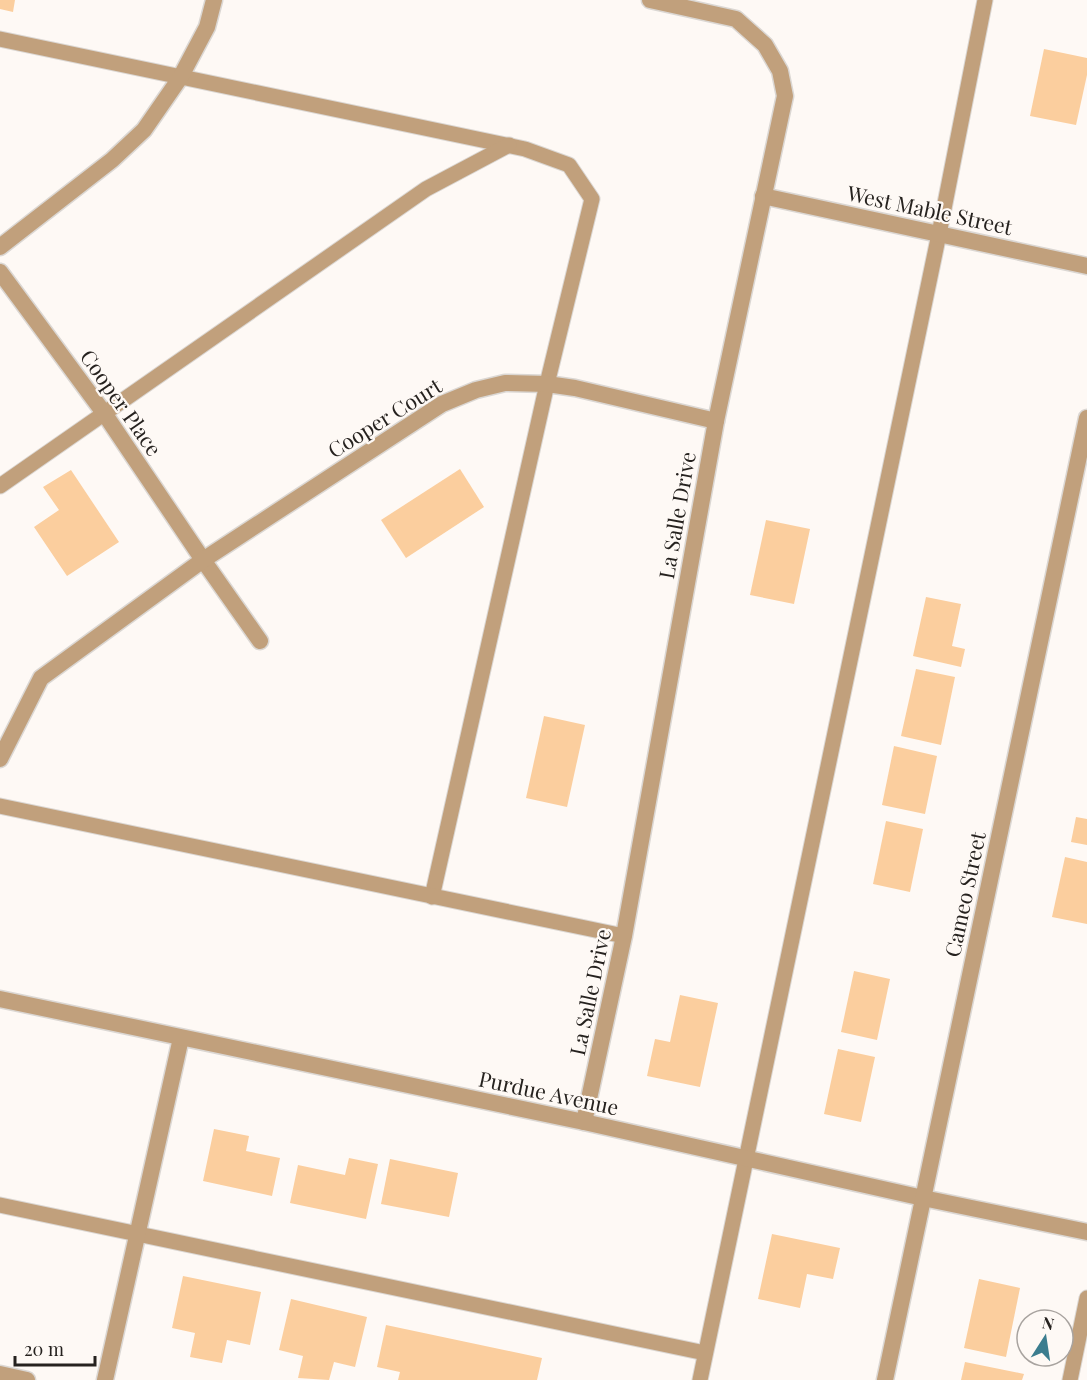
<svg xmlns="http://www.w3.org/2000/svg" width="1087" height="1380" viewBox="0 0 1087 1380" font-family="'Playfair Display',serif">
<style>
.building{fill:#fbce9e}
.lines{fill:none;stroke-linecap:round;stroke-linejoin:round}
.service-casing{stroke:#dbd7d3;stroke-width:17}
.minor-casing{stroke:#dbd7d3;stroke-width:19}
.tertiary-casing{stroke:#dbd7d3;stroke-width:19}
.service{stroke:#c1a07c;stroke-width:15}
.minor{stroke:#c1a07c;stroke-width:16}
.tertiary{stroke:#c1a07c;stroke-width:16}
.labels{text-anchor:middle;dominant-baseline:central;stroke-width:4.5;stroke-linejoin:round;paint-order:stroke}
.street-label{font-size:21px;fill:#26221f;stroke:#fef9f5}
</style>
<rect width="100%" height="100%" fill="#fef9f5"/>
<g class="building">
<path d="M0,0H15L13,12L0,9Z"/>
<path d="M1044,49L1087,58V75L1076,125L1030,116Z"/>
<path d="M460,469L484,507L406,558L381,520Z"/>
<path d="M71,470L119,542L67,576L34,527L59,510L43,487Z"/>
<path d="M766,520L810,529L794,604L750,595Z"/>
<path d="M926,597L961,604L952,646L965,649L961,667L913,656Z"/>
<path d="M916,669L955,677L941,745L901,736Z"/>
<path d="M544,716L585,725L567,807L526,798Z"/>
<path d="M894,746L937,756L925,814L882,805Z"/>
<path d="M1076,817L1087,819V845L1071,842Z"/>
<path d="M886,821L923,829L910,892L873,884Z"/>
<path d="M1065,857L1087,862V924L1052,917Z"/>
<path d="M854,971L890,979L877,1040L841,1032Z"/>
<path d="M680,995L718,1003L700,1087L647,1076L655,1039L670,1042Z"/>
<path d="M838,1049L875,1057L861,1122L824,1114Z"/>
<path d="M214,1129L249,1136L246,1151L280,1158L272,1196L203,1181Z"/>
<path d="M349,1158L378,1164L366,1219L290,1203L298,1165L345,1175Z"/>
<path d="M390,1159L458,1173L449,1217L381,1204Z"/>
<path d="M772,1234L840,1248L833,1279L807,1274L800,1308L758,1299Z"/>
<path d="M183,1276L261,1292L250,1345L227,1340L222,1363L190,1357L195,1333L172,1328Z"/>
<path d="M979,1279L1020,1288L1006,1357L964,1348Z"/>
<path d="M291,1299L367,1317L355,1367L334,1362L329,1380L298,1378L303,1356L279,1350Z"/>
<path d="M386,1325L542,1358L537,1380H398L400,1372L377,1367Z"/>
<path d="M965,1362L1024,1374L1022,1380H961Z"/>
</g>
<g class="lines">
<g class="service-casing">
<g id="service">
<path d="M0,39L525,149L569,165L592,199L547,384L432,897"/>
<path d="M0,486L426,189L509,145"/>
<path d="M0,806L624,936"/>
<path d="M0,1205L705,1353"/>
<path d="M700,1380L939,234L985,0"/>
<path d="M1070,1380L1087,1298"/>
</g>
</g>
<g class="minor-casing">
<g id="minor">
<path d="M763,196L1087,266"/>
<path d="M0,272L104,413L203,560L260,641"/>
<path d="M0,759L41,678L203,560L442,404L476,390L505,383L547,384L575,388L716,421"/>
<path d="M584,1122L624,936L716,421L785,96L780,71L765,45L736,19L650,0"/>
<path d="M0,1374L27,1380"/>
<path d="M105,1380L181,1038"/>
</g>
</g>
<g class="tertiary-casing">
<g id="tertiary">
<path d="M0,247L112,160L144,130L180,78L207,27L214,0"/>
<path d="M0,999L584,1122L923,1198L1087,1232"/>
<path d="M885,1380L1087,418"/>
</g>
</g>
<use href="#service" class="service"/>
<use href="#minor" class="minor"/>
<use href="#tertiary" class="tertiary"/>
</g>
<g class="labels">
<g class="street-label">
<text transform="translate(930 209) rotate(12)">West Mable Street</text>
<text transform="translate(122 402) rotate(55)">Cooper Place</text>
<text transform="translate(384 417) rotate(-32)">Cooper Court</text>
<text transform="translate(676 515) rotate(-80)">La Salle Drive</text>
<text transform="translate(964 894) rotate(-78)">Cameo Street</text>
<text transform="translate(589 992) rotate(-78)">La Salle Drive</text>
<text transform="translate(549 1092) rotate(12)">Purdue Avenue</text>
</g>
</g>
<g transform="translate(1045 1338) rotate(12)"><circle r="28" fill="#fef9f5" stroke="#a8a39f" stroke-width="1.5"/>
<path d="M0-4.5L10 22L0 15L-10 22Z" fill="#3b7d8f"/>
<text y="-9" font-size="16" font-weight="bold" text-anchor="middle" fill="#26221f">N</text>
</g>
<path d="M15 1356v9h80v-9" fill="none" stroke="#26221f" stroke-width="3"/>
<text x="24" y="1356" font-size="18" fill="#26221f" stroke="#fef9f5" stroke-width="4.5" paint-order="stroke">20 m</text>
</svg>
